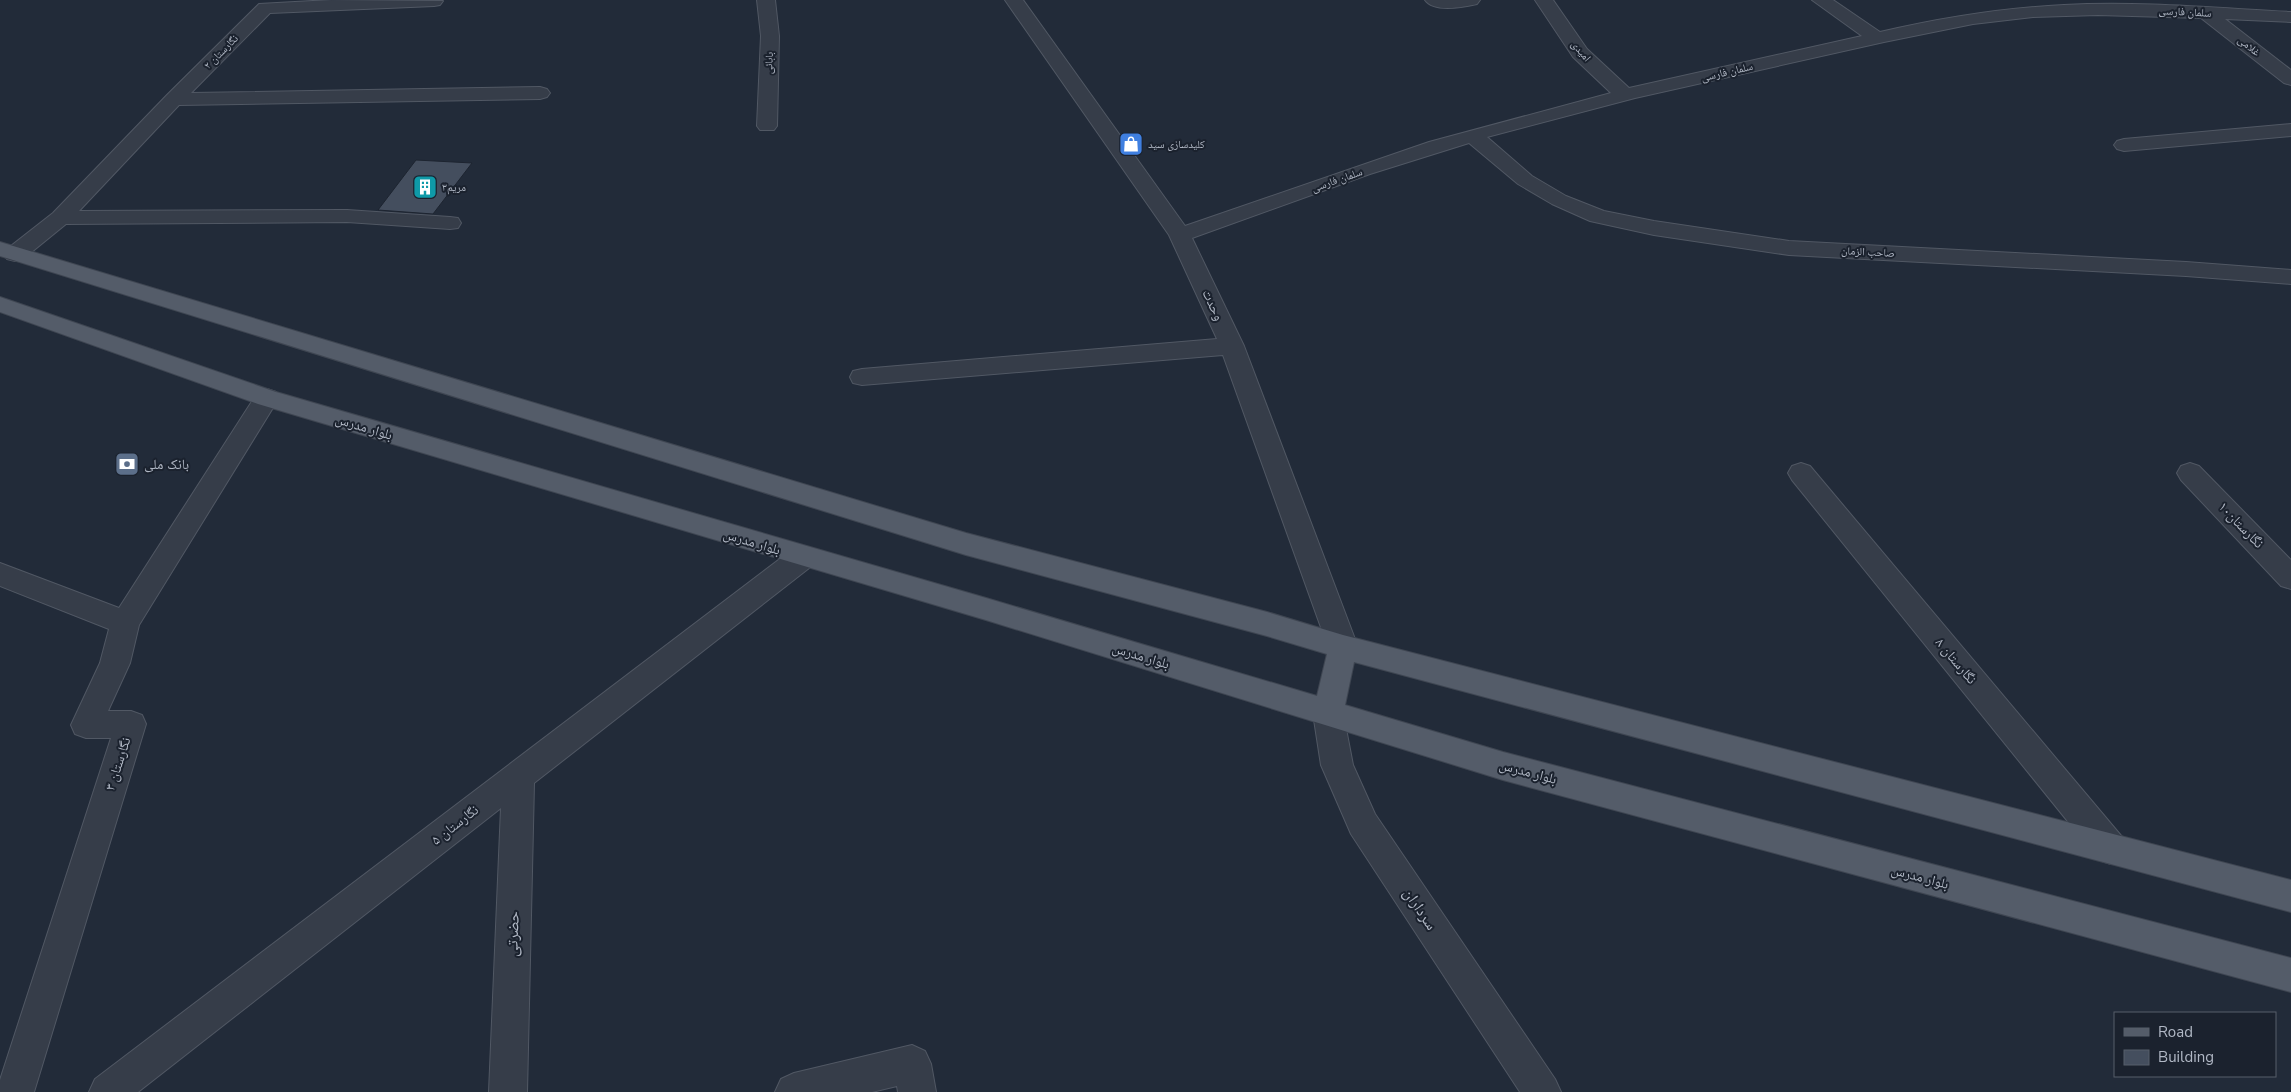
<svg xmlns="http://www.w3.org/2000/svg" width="2291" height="1092" viewBox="0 0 2291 1092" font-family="'Nunito Sans','Noto Naskh Arabic',sans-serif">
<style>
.building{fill:#444e5e;stroke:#1d2430}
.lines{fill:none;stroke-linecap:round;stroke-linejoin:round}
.minor-casing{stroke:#515864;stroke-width:2}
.major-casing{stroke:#3f4652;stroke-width:2}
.minor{fill:#363d49;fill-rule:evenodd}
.major{fill:#545c69;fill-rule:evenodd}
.labels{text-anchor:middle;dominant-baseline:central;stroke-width:4;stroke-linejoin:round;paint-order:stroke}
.far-street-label{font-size:11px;fill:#b1b8c5;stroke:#1b222e}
.far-poi-label{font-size:11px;fill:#b1b8c5;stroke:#1b222e;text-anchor:start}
.street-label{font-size:14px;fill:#b1b8c5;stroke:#1b222e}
.poi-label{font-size:14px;fill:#b1b8c5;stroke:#1b222e;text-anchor:start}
.near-street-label{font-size:16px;fill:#b1b8c5;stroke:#1b222e}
</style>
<rect width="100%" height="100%" fill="#222b39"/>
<path class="building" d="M416,160L472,163L433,214L378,210Z"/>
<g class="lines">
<g class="minor-casing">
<g id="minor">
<path d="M331,0L443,1L440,5L434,6L270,13L191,93L540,87L547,89L550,93L547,97L540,99L179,105L79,211L347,210L450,217L458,218L461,223L458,228L450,229L347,222L66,224L23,259L15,261L7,259L4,254L7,249L53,213L167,95L259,4Z"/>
<path d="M757,0H775L779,36L777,126L774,130H760L757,126L761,36Z"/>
<path d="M1005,0H1023L1185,226L1429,142L1611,93L1573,57L1535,0H1553L1587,49L1629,88L1862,36L1812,0H1833L1880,32C1940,18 2001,8 2064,5C2139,1 2215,8 2291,12V22L2225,19L2291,70V85L2284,83L2201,18L2098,15L2033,17L1973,24L1884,42L1635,98L1487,137L1532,176L1566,196L1604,211L1654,221L1789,241L2186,262L2291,270V284L2186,276L1789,255L1654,235L1590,221L1552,204L1518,184L1469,143L1370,174L1192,238L1244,346L1358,647L1353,655L1343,659L1333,655L1328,647L1223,355L862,385L853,383L850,377L853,371L862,369L1217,339L1169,235Z"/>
<path d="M1425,0H1480L1477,4C1464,7 1434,13 1425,0Z"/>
<path d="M2291,124V136L2124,151L2117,149L2114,145L2117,141L2124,139Z"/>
<path d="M267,389L276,392L279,398L139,625L130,663L108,711H131L142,715L146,724L34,1092H0V1080L111,738H86L75,734L71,725L100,663L109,629L0,586V563L119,608L258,392Z"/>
<path d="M1801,463L1810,466L2123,838L2128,849L2123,860L2111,864L2099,860L1792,480L1788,473L1792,466Z"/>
<path d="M2190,463L2199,466L2291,560V589L2281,586L2181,480L2177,473L2181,466Z"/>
<path d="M803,546L813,549L817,557L813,565L534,783L527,1092H489L501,808L138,1092H89L95,1079L793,549Z"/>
<path d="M1328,700L1339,704L1343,713L1353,765L1375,814L1555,1079L1561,1092H1520L1351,834L1321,765L1313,713L1317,704Z"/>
<path d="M912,1045L925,1051L931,1064L936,1092H898L897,1086L872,1092H775L781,1079L794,1073Z"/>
</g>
</g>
<g class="major-casing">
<path id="major" d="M0,242L966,533L1267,612L1343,635L2291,880V912L1354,662L1345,705L1503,752L2291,958V992L1503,780L986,620L258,404L0,312V297L276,392L986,598L1317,696L1327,654L1267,636L966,555L0,256Z"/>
</g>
<use href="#minor" class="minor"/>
<use href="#major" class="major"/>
</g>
<defs>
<g id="shop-square" transform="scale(1.25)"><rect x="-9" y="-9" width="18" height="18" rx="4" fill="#3f7fe0" stroke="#1b222e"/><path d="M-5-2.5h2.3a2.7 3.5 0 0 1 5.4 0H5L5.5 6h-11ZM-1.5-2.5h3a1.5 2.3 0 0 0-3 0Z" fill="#fff"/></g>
<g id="building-square" transform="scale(1.25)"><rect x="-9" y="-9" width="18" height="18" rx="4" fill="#0f9aa8" stroke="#1b222e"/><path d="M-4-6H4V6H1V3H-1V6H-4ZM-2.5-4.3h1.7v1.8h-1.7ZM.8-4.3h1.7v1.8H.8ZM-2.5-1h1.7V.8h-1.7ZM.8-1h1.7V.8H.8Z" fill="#fff"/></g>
<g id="bank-square" transform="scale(1.25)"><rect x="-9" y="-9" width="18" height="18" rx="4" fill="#5c6f8a" stroke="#1b222e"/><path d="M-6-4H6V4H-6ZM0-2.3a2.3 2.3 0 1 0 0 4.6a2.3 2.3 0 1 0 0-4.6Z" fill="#fff"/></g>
</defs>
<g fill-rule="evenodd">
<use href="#shop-square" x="1131" y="144"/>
<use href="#building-square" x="425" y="187"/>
<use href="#bank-square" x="127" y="464"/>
</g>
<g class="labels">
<g class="far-street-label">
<text transform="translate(2185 12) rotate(3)">سلمان فارسی</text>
<text transform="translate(2249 46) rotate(38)">غلامی</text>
<text transform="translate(1581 51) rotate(50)">امیدی</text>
<text transform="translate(221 52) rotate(-45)">نگارستان ۲</text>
<text transform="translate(769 63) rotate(-88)">بابائی</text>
<text transform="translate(1727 72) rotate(-13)">سلمان فارسی</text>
<text transform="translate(1337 180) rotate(-19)">سلمان فارسی</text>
<text transform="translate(1868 252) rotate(3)">صاحب الزمان</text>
</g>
<g class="far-poi-label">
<text x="1148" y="144">کلیدسازی سید</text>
<text x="442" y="187">مریم۳</text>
</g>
<g class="street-label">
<text transform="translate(1213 305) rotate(65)">وحدت</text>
<text transform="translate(364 427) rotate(17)">بلوار مدرس</text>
<text transform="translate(2241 525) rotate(46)">نگارستان۱۰</text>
<text transform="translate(752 542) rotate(17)">بلوار مدرس</text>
<text transform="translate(1141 656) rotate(17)">بلوار مدرس</text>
<text transform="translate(1956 661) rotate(50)">نگارستان ۸</text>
<text transform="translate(118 764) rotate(-72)">نگارستان ۳</text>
<text transform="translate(1528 772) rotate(15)">بلوار مدرس</text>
<text transform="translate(455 825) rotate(-38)">نگارستان ۵</text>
<text transform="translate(1920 877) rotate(15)">بلوار مدرس</text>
</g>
<g class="poi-label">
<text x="144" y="464">بانک ملی</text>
</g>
<g class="near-street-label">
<text transform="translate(1420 909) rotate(56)">سرداران</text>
<text transform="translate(513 934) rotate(-88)">حضرتی</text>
</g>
</g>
<rect x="2114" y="1012" width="162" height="65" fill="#1b222e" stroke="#575e6a"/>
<rect x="2124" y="1028" width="25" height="8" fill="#545c69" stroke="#575e6a"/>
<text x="2158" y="1037" font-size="15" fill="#b1b8c5">Road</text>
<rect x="2124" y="1050" width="25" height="15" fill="#444e5e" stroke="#575e6a"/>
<text x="2158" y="1062" font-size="15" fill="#b1b8c5">Building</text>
</svg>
